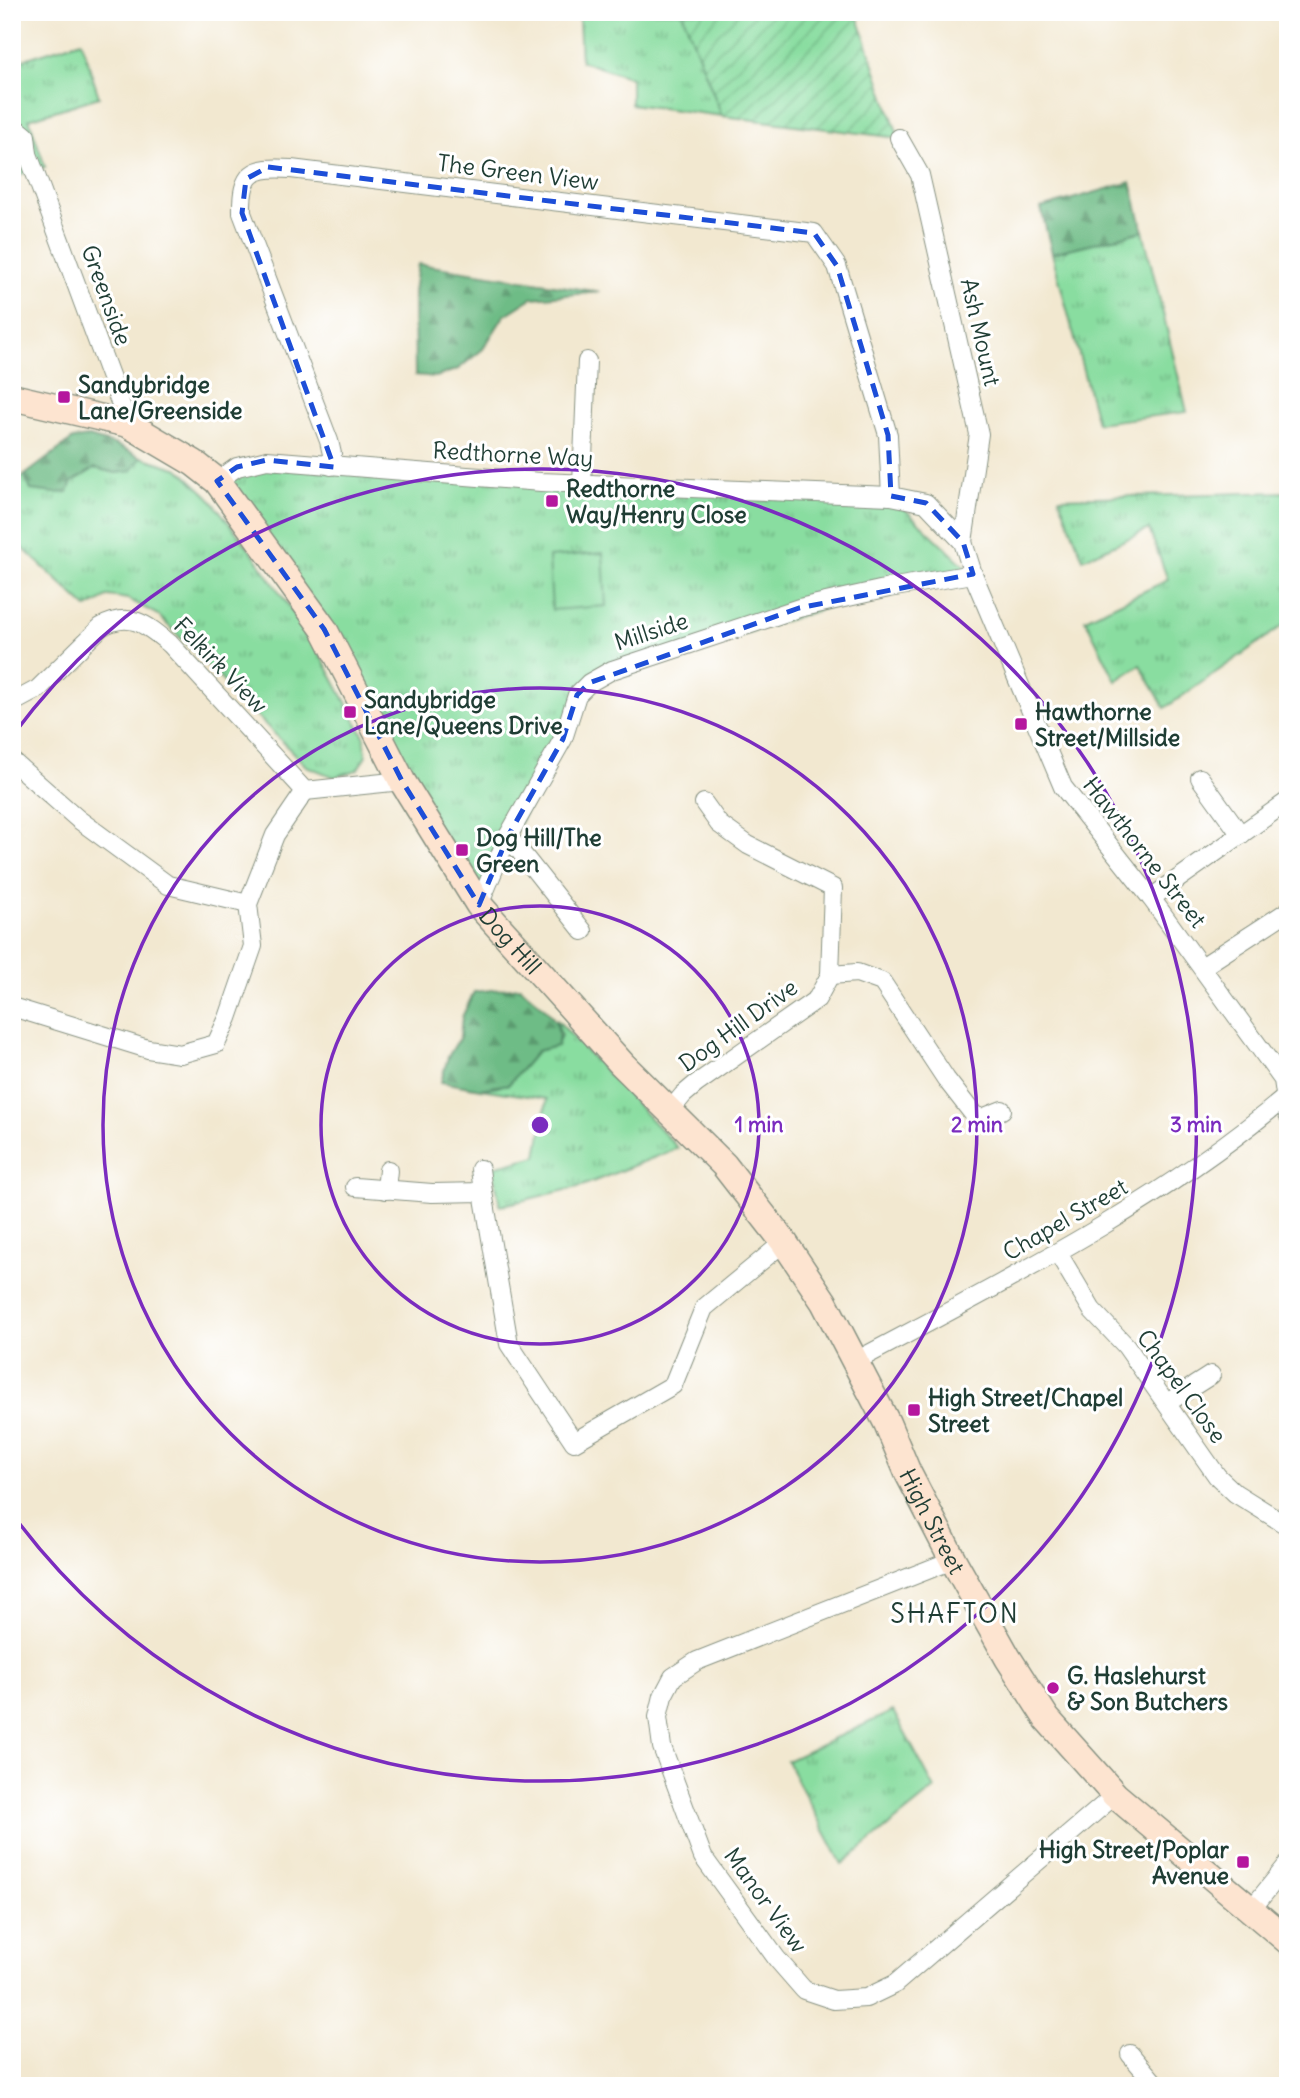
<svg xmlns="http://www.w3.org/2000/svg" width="1300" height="2098" viewBox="0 0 1300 2098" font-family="Delius,sans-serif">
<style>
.grass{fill:url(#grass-tufts);stroke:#548d6a;stroke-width:2}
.forest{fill:url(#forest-firs);stroke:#467c5d;stroke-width:2}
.park{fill:#89dda0;stroke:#548d6a;stroke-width:2}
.garden{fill:url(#garden-furrows);stroke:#548d6a;stroke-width:2}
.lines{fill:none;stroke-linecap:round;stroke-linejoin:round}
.street-casing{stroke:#889282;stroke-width:20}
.secondary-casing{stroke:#889282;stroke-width:29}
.street{stroke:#fff;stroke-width:18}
.secondary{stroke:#fde4d0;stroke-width:26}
.marked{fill:none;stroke:#1d4ed8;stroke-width:5;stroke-dasharray:14 9;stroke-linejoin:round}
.ring{fill:none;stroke:#7b2cbf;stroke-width:3.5}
.poi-dot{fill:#b5179e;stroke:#fff;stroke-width:2.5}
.labels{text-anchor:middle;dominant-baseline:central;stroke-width:6;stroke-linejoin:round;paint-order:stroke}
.street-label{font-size:23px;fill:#1f3d34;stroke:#fff}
.poi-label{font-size:23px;font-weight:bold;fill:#1f3d34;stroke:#fff;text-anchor:start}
.quarter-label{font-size:26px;letter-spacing:2px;fill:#1f3d34;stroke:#fff}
.centre{fill:#7b2cbf;stroke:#fff;stroke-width:3.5}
.ring-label{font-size:21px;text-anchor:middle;font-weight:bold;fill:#7b2cbf;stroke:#fff;stroke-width:6;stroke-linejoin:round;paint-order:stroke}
</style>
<defs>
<pattern id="grass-tufts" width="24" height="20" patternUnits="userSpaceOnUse" patternTransform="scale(1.75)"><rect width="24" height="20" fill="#89dda0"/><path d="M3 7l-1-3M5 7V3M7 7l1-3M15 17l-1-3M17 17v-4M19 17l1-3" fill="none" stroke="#6fb483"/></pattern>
<pattern id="forest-firs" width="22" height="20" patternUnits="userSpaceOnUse" patternTransform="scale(1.75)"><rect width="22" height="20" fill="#6ebc86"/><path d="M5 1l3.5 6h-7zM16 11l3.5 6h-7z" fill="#5a9a6e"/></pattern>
<pattern id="garden-furrows" width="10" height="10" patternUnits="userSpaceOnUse" patternTransform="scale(1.75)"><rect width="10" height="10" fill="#89dda0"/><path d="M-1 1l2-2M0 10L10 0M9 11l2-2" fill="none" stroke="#6fb483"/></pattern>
</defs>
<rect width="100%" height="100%" fill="#fff"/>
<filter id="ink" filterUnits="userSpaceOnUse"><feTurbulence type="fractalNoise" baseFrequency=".0143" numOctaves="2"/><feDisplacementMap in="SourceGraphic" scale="14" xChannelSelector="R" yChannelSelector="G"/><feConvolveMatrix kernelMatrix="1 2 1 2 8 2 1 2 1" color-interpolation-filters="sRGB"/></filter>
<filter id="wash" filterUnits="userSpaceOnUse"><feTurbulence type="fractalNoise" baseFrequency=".00686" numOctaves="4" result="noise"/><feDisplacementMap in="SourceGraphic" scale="28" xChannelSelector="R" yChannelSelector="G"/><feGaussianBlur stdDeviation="1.57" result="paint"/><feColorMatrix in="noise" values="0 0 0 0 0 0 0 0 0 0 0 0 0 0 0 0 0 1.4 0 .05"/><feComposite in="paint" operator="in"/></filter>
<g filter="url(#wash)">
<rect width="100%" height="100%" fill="#f2e8d0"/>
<g class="grass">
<path d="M557,12H682L722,116L631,104V78L581,61L579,18Z"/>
<path d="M81,41L99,97L29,119L45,167L12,177V63Z"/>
<path d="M1143,231L1187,412L1097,423L1052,253Z"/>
<path d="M141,457L179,469L208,496L254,555L314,643L364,736L366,756L357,770L334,777L306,766L158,615L128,599L109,596L87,608L12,538V487L25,475L31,490L72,482L95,468L116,473L131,471Z"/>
<path d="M237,467L891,496L973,574L889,588L589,683L479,905L324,629L217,481Z"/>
<path d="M1288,492V622L1165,708L1140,665L1116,681L1085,619L1168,580L1149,529L1083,559L1059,498Z"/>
<path d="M556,1019L678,1148L582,1186L500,1206L493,1167L537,1156L547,1099L480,1089L509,1084L537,1051L557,1046L561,1035Z"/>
<path d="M893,1711L935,1789L842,1864L787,1761Z"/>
</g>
<g class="forest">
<path d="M1131,182L1143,231L1052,253L1041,208Z"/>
<path d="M418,264L600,292L532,298L504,316L483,349L458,369L436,377L415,375L414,292Z"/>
<path d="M89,437L116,445L141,457L131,471L116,473L95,468L72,482L68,492L54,493L31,490L25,475L73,439Z"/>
<path d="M520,987C538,1003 566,1019 557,1046L537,1051L509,1084L480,1089L441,1082L448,1057L460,1037L462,1017L474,992Z"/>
</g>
<path class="park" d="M603,553L606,606L552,610L549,557Z"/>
<path class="garden" d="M682,12H856L899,138L722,116Z"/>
</g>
<g filter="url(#ink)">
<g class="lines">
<g class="street-casing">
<g id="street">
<path d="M12,132L20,131L26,136L28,154L128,424"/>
<path d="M899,138L920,175L979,434L963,542"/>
<path d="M12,147L28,154"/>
<path d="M331,466L332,454L329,441L242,213C241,173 252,166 291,169L814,233L837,266L888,435L891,496"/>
<path d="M217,481L237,467L267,460L541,482L891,496L926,503L963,542L973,574L1063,787L1151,898L1283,1080L1288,1115"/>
<path d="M582,483L587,361"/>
<path d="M12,703L38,689L101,627C130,610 147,625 170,644L305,791L402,781"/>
<path d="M12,761L78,819L168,885L248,904"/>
<path d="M1200,778L1241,835"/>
<path d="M508,836L583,931"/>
<path d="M1151,898L1288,801"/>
<path d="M479,905L508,836L563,739L577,695L589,683L612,670L799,608L889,588L973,574"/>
<path d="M1202,967L1288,911"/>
<path d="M830,975L857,973L882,982L946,1079L974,1115L982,1118L1002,1110"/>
<path d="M12,1007L148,1049L180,1054L216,1044L228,1018L253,946L248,904L275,835L305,791"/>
<path d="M669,1112L683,1095L696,1084L817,999L830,975L833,888L748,845L719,824L704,803"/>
<path d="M480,1169L483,1192"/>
<path d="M355,1187L432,1193L483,1192L509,1344L574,1442L673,1385L704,1308L784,1242"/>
<path d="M386,1190L388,1170"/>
<path d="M1058,1253L1092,1310L1126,1346L1217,1476L1235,1493L1288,1526"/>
<path d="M854,1362C1004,1282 1157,1206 1288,1095"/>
<path d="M1167,1403L1211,1375"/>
<path d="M953,1560L697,1661L673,1677L663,1696L658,1717L662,1747L703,1857L777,1959L804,1990L834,2000L866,1998L895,1984L1115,1795"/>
<path d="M1250,1911L1288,1864"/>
<path d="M1130,2054L1157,2086"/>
</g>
</g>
<g class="secondary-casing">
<g id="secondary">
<path id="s1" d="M12,397L128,424L194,463L217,481L324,629L402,781L479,905L622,1064L724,1165L784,1242L824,1302L887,1423L908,1473L953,1560L1008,1658L1047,1719L1115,1795L1288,1941"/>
</g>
</g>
<use href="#street" class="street"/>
<use href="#secondary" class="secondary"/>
</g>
</g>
<path class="marked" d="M268,167L814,233L837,266L888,435L891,496L926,503L963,542L973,574L799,608L589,683L577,695L563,739L508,836L479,905L402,781L324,629L217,481L237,467L267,460L334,467L242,213L246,179Z"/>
<g class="ring">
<circle cx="540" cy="1125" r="219"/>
<circle cx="540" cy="1125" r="437"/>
<path d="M13 735A656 656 0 1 1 13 1515"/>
</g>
<g class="poi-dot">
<rect x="57" y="390" width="14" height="14" rx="3.5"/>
<rect x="545" y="494" width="14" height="14" rx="3.5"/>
<rect x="343" y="705" width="14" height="14" rx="3.5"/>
<rect x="1014" y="717" width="14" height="14" rx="3.5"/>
<rect x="455" y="843" width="14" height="14" rx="3.5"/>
<rect x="907" y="1403" width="14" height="14" rx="3.5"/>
<circle cx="1053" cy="1688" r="7"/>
<rect x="1236" y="1855" width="14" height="14" rx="3.5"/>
</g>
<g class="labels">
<g class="street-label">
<text transform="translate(518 172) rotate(7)">The Green View</text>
<text transform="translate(107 295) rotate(70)">Greenside</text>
<text transform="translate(981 332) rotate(77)">Ash Mount</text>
<text transform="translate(513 454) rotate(3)">Redthorne Way</text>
<text transform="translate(651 631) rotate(-18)">Millside</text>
<text transform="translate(221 665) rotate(46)">Felkirk View</text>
<text transform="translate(1145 852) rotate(52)">Hawthorne Street</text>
<text stroke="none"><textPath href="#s1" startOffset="772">Dog Hill</textPath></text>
<text transform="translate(738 1025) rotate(-36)">Dog Hill Drive</text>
<text transform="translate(1065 1219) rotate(-30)">Chapel Street</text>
<text transform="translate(1182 1386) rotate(54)">Chapel Close</text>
<text stroke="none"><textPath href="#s1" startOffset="1496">High Street</textPath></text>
<text transform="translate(766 1900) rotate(54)">Manor View</text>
</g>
<g class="poi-label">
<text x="78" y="384">Sandybridge<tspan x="78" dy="26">Lane/Greenside</tspan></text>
<text x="566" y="488">Redthorne<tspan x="566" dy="26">Way/Henry Close</tspan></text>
<text x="364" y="699">Sandybridge<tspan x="364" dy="26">Lane/Queens Drive</tspan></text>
<text x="1035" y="711">Hawthorne<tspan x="1035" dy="26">Street/Millside</tspan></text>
<text x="476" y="837">Dog Hill/The<tspan x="476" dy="26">Green</tspan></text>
<text x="928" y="1397">High Street/Chapel<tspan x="928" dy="26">Street</tspan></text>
<text x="1067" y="1675">G. Haslehurst<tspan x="1067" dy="26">&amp; Son Butchers</tspan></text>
<text x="1229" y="1849" text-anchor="end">High Street/Poplar<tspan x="1229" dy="26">Avenue</tspan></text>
</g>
<g class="quarter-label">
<text x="955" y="1613">SHAFTON</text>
</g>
</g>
<circle cx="540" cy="1125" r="10" class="centre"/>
<g class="ring-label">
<text x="759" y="1132">1 min</text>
<text x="977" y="1132">2 min</text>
<text x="1196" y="1132">3 min</text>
</g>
<rect width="1300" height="2098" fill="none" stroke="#fff" stroke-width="42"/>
</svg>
